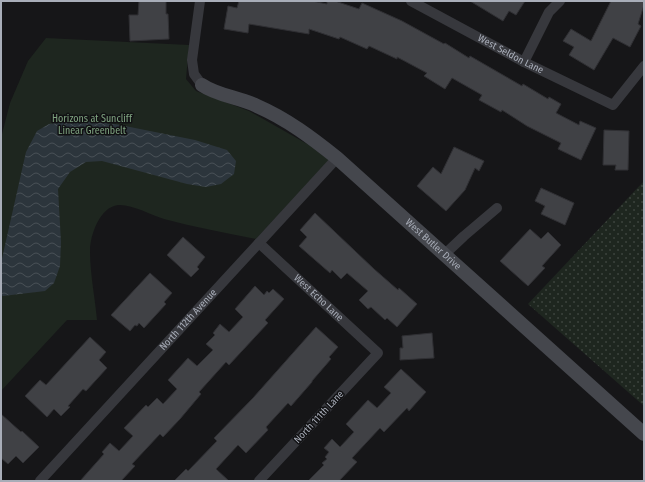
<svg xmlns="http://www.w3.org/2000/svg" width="645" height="482" viewBox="0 0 645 482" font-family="'Fira Sans Condensed',sans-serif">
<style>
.grass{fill:url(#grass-dots)}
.green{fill:#1e261f}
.water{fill:url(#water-waves)}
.building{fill:#404145;stroke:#303034}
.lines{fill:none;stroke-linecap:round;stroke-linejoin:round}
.street{stroke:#37383d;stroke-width:10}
.secondary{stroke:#45474d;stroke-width:14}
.labels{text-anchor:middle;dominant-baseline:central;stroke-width:3;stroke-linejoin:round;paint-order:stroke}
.street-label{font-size:10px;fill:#a8adb8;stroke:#111113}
.park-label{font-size:10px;fill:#7fa381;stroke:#111113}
</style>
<defs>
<pattern id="grass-dots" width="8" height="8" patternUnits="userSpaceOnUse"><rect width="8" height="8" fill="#1e261f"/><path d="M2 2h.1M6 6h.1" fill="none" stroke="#3c433d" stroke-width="1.8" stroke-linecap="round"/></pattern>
<pattern id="water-waves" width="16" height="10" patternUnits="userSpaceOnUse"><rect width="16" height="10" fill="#2c353c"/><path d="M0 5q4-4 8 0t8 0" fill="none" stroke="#485056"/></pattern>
</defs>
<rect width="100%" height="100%" fill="#161618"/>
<path class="grass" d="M644,181V406L528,304Z"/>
<path class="green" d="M46,38L189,45L186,79L196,91L249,111L309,145L329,160L256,239C226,233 194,227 164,219C151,215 132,204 118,205C100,207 90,235 90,251C90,274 95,297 97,320H67L1,391V138L10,103L28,61Z"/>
<path class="water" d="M76,120L115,124L195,140L227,150L236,161L234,174L221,184L206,187L187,184L102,161L86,162L70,172L58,189L61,242L60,266L54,283L45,291L3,296L1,295V263L26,152L37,131L49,124Z"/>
<g class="building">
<path d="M139,1H166V14H168L169,39L130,41L129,15H138Z"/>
<path d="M239,1H312L327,4V1H335L359,9L362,3L402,21L444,44L445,43L469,58L470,56L522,86L523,84L548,99L549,97L561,104L556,113L579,125L580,121L596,128L581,160L558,149L561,143L527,126L502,110L501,112L479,100L482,95L452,78L445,89L424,76L427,73L397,57V59L369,46L367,49L340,37L339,39L309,29V34L249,24L248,33L224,29L228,6L237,8Z"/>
<path d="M470,1H525L516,15L509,11L503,21Z"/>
<path d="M611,1H644V5L638,24L641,26L630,47L613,38L594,70L569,55L574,47L563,41L571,29L591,41Z"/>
<path d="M604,130L629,131L628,170H615L616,165H603Z"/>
<path d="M454,147L484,161L479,171L475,168L465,190L446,211L417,186L433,167L441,174Z"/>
<path d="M541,188L574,203L565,225L541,214L545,206L535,201Z"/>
<path d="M315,213L374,269L398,290L399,288L417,304L397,327L387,318L385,320L371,307L368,309L359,300L368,291L347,273L341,279L332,270L330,273L299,246L307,237L300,230Z"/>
<path d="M530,229L541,239L548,232L561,245L542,266L545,268L528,286L500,261Z"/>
<path d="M183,237L205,257L197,267L199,269L191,277L167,255Z"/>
<path d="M150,273L172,293L164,302L166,304L144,328L139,323L137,326L135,325L130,331L111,315Z"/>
<path d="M255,286L264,295L267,291L269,293L273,289L284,299L265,320L268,323L229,365L226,362L199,392L201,394L180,419L163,437L160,434L132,464L135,466L121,481H80L104,454L102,452L110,443L119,451L133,436L124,428L146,405L148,407L157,398L163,404L177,389L168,380L188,358L197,366L213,350L206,344L215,335L213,333L220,324L229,332L243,317L235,309Z"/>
<path d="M316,327L338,347L329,357L331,359L312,381V382L291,406L288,403L266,427L268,430L246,453L238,445L216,469L229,481H174L186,469L188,471L217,441L214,438L253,398Z"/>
<path d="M432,333L434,358L400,360V348H403L402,336Z"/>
<path d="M90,337L106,352L99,360L107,368L86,391L83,389L68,406L70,407L61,416L54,409L47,417L25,396L40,380L46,385Z"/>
<path d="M401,369L426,392L409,411L407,408L384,432L380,428L352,458L357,462L339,481H308L324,465L322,463L327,459L325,457L329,452L324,448L332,439L340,447L354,432L346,424L368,400L377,408L391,393L384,387Z"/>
<path d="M1,414L21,432L22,431L39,447L23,463L16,456L8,464L1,458Z"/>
</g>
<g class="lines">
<g class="street">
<path d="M200,1L192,60L194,74L202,85"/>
<path id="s1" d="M411,1L524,62L613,105L644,66"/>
<path d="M524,62L549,12L560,1"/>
<path id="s2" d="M259,243L378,353L259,481"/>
<path d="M445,254L464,236L497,208"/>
<path id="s3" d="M40,481L337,158"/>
</g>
<path class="secondary" id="s4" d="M202,85C218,96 239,97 257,106C287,119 312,138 337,158L644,434"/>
</g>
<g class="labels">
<g class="street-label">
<text stroke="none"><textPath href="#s1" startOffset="113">West Seldon Lane</textPath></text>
<text stroke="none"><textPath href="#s4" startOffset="284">West Butler Drive</textPath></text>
<text stroke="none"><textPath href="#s2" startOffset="81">West Echo Lane</textPath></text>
<text stroke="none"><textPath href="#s3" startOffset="219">North 112th Avenue</textPath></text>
<text transform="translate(319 417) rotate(-47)">North 111th Lane</text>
</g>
<g class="park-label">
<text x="92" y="119">Horizons at Suncliff<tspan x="92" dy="12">Linear Greenbelt</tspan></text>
</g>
</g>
<rect width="645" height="482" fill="none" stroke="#a8adb8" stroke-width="4"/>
</svg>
